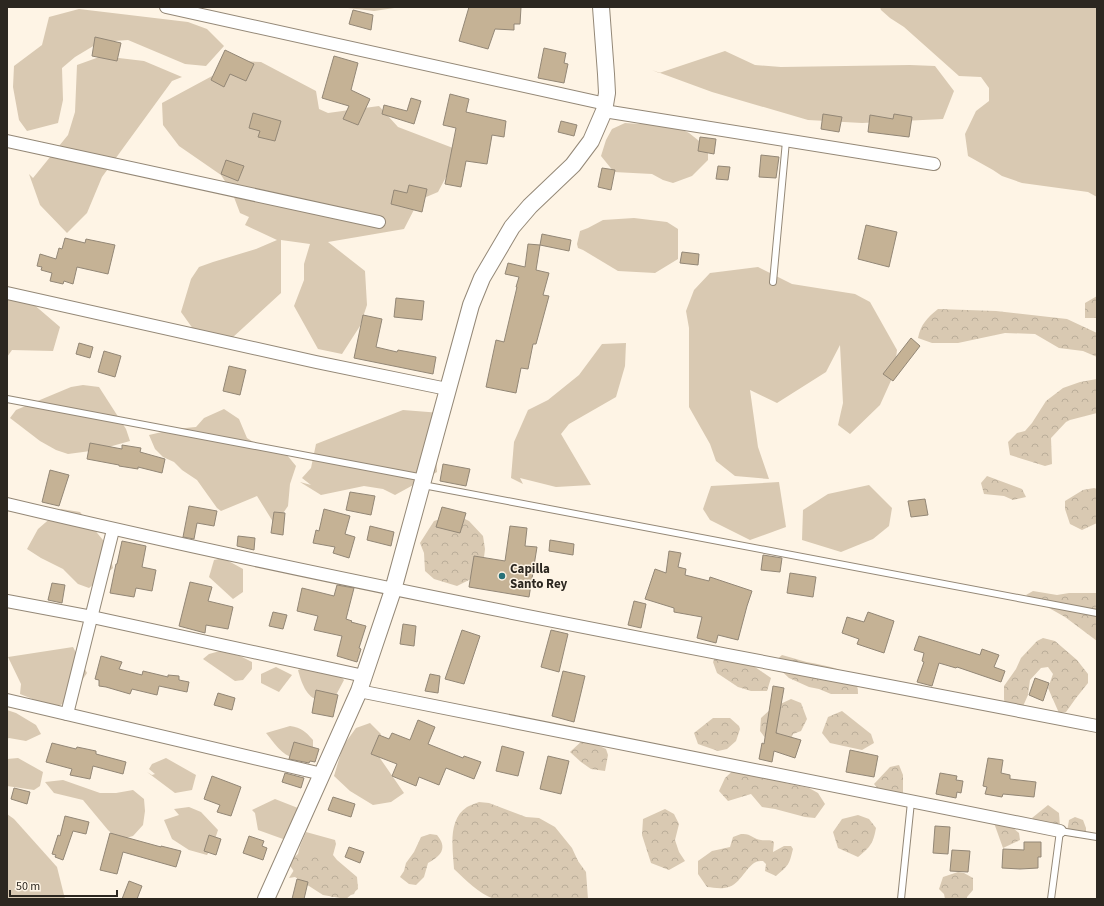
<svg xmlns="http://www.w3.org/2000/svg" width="1104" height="906" viewBox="0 0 1104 906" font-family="'Source Sans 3',sans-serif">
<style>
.grass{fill:#d9c9b2}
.forest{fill:url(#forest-crowns)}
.building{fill:#c5b295;stroke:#938776}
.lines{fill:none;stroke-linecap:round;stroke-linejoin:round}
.service-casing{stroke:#948877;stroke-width:8}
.minor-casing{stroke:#948877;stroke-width:14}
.secondary-casing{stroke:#948877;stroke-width:18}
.service{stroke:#fff;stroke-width:6}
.minor{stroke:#fff;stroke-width:12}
.secondary{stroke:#fff;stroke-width:16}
.poi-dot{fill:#277178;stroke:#fef4e5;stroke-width:1.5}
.labels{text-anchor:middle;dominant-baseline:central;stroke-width:3;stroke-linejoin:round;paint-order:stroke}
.poi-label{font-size:13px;font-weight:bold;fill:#2c2720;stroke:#fef4e5;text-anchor:start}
</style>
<defs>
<pattern id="forest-crowns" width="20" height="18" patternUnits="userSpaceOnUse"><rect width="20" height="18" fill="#d9c9b2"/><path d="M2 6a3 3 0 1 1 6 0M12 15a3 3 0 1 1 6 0" fill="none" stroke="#baad99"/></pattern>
</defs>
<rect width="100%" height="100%" fill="#fef4e5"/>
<g class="grass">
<path d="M339,7H401L374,11Z"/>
<path d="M880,7H1097V197L1088,192L1022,183L1002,176L993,170L968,156L965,134L976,111L989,101V88L981,77L959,76L904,27L890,18L881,10Z"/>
<path d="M79,9L188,22L207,29L224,46L206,66L185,64L128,40L100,42L75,57L62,68L63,100L58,123L27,131L19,120L13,87L14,66L42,45L49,17Z"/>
<path d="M725,51L755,65L781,67L910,65L935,66L954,91L943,119L862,123L808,120L712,92L652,70L659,73Z"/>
<path d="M102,56L144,61L182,77L172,81L102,177L87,213L67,233L40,205L29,174L33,178L68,135L75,112L77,65Z"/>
<path d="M240,61L261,62L316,91L319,109L328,113L379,106L398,127L453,148L454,162L438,192L419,200L404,229L328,242L365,271L367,305L360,326L342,354L318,349L294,306L304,280V264L310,244L281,240V293L232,338L196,333L181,312L191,279L199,267L213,262L256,249L277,240L245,225L249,217L240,213L232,192L221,175L179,146L163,125L162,103Z"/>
<path d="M625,123L640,124L669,123L689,133L708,148V160L692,176L673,183L663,180L652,174L614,172L601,156L606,140L612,129Z"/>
<path d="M634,218L667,222L678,229V259L655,273L618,271L583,250L578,248L577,244L580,231L588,228L603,220Z"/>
<path d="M758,267L792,284L855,294L870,302L897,350L894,374L880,405L850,434L838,425L843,403L840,345L826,372L777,403L750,390L758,447L769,479L735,476L716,461L710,444L689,407V328L686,311L694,290L710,273Z"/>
<path d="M7,292L25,297L60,327L53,351L12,350L7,357Z"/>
<path d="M626,343L625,366L616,397L569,424L561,434L591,485L556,487L520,478L523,484L511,478L514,442L528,410L548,400L579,375L602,344Z"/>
<path d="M83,385L99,387L126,429L130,441L98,450L68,454L56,450L40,441L10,418L16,410L71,387Z"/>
<path d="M224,409L239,419L247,438L261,447L282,449L296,466L290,484L288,506L275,525L257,496L221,511L217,508L197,480L182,470L174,462L163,457L155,449L149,435L175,429L196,427L204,418Z"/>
<path d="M403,410L441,413L436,449L437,472L395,495L383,489L364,486L321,495L300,482L311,485L302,478L311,468L316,444Z"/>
<path d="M779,482L786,527L750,540L710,520L703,509L711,486Z"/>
<path d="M869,485L892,508L889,526L873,539L841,552L802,540L803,510L828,494Z"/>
<path d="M61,509L80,512L107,545L113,568L89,588L78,584L63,569L41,558L27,549L38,529Z"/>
<path d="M223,558L243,569V592L233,599L209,577L214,560Z"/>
<path d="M73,647L87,673L68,701L55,708L20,694L21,684L8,657Z"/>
<path d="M220,651L240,656L252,662V669L243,680L235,681L203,659L209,654Z"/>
<path d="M322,661L332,667L344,680L335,697C330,698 324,701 319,700C306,698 301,681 298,670Z"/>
<path d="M276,667L292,675L279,692L261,683V674Z"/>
<path d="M7,710L16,713L36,725L41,734L26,741L9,738L7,739Z"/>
<path d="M370,723L381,734L375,751L404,793L391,802L373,805L350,791L334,776L343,746L356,728Z"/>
<path d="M290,726C302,728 305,731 313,740V748C308,751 301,756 296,757C284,759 273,741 266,733Z"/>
<path d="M18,758L43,772L40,786L34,790L7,786V759Z"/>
<path d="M166,758L196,775L192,790L175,793L147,772L152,775L155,774L149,769L152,764Z"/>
<path d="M63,780L100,793H116L133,790L144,799L145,811L143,825L133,836L119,840L108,830L83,800L54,793L45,782Z"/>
<path d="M275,799L303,810L297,827L283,839L258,830L255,813L252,810Z"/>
<path d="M189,807L201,812L218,830L214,842L207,855L189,850L172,839L164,820L179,815L174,809Z"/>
<path d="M7,814L14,819L57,867L65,899H7Z"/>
<path d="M306,832L335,840L336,844L333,855L337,860L357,877L358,889L346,899L323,895L295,877L289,878L294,870L300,846Z"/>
</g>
<g class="forest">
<path d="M1097,296V318H1085V303Z"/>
<path d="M938,309L996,311L1067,319L1097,333V357L1083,351L1059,348L1035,334L1005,333L958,343H932L918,338C921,324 927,318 938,309Z"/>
<path d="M1097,379V413L1070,420L1066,422L1051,438L1052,464L1045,466L1010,455L1008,442L1017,433L1025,431L1032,423L1046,401L1063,388L1080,382Z"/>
<path d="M987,476L1022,489L1026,497L1013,500L1004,496L984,494L981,483Z"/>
<path d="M1094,488L1097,489V523L1082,530L1070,524L1065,509V501L1083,490Z"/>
<path d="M455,514L469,521L483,536L485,549L483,566L471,579L457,586L434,579L425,571L424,553L420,543L434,521Z"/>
<path d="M1033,591L1057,595L1069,593H1097V641L1065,617L1026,595Z"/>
<path d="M1043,638L1055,641L1077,660L1088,674V683L1076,698L1066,712L1059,713L1048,688L1053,674L1048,667L1041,668L1030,680L1028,695L1020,713L1006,711L1004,699V686L1016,669L1021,658L1037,641Z"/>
<path d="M718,651L738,662L755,667L771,678L767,691H751L738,687L717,673L713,662Z"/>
<path d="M782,655C789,657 796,659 803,661C821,666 860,667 858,694H831L819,689L809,687L789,678L773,663Z"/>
<path d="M791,699L801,703L807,719L801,731L793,734L790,741L766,739L760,731L761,718L772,708Z"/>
<path d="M842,711L871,734L874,743L862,750L830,743L822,733L828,717Z"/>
<path d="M713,718H730L739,726L740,729L736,741L727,749L718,751L698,744L694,733Z"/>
<path d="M584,739L606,749L608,755L605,771L591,769L581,762L570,752Z"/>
<path d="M740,764H752L786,783L809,788L818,793L825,804L815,818L805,817L775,809L762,807L751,794L728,801L719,791L725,778Z"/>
<path d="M899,765L903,775V794L882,793L874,784L890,767Z"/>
<path d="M479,802L489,803L526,817L539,818L555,827L572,848L578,861L586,872L588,899H494C478,893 467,881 454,869C453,850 447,820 467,807C470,805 475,804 479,802Z"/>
<path d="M1048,805L1059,813L1060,827L1043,826L1032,818Z"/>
<path d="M665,809L674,814L679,824L675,840L679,852L685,861L669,870L651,863L642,835L643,819Z"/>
<path d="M858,815L869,819L876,828C873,844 870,847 858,857L838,848L833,832L842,819Z"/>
<path d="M1075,817L1083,820L1086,828V834L1076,838L1067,832L1069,820Z"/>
<path d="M1003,819L1019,833L1020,840L1003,848L994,823Z"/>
<path d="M430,834L437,835C448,848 441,856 428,863L424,877L416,885L409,884L400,877L404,871L406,863L414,852L421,837Z"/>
<path d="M741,834C751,833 753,839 761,840C766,841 770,839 774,842L773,852L784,846H791L793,849C789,865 789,865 776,876L765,871L766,864L763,861C761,861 757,861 756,862C745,867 740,887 724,888C718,889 712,887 707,887L698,874V861L712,851L730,847L733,837Z"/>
<path d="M299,853L312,855L335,869L354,879L358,885L354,894L343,897H332L298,877L288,863Z"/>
<path d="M958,872L964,873L973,878V890L967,897V899H945L944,894L939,889L943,877Z"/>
</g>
<g class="building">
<path d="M469,7H521L520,24H514V30L495,29L488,49L459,41Z"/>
<path d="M353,10L373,15L371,30L349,24Z"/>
<path d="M95,37L121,43L117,61L92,56Z"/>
<path d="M544,48L566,53L564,63L568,64L564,83L538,78Z"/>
<path d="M225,50L254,64L246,81L230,74L224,87L211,80Z"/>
<path d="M334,56L358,63L351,90L370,99L358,125L343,119L349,106L322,98Z"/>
<path d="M450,94L469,99L466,112L506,121L504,137L492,135L487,164L466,161L461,187L445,184L456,128L443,125Z"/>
<path d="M411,98L421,101L414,124L382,114L384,105L407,111Z"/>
<path d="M253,113L281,121L275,141L258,137L260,131L249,128Z"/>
<path d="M823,114L842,117L839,132L821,129Z"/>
<path d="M894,114L912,117L909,137L868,132L870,115L893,119Z"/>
<path d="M561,121L577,125L574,136L558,132Z"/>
<path d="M700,137L716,139L714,154L698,151Z"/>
<path d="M761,155L779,157L776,178L759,177Z"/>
<path d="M226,160L244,166L238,181L221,174Z"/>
<path d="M718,166L730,167L728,180L716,179Z"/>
<path d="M602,168L615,170L611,190L598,187Z"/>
<path d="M409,185L427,189L422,212L391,204L394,190L407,193Z"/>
<path d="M866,225L897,232L889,267L858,259Z"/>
<path d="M542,234L571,240L569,251L540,245Z"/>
<path d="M65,238L85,243L86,239L115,245L108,274L77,267L73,284L64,281L63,284L50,281L52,273L41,270L42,267L37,266L40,254L56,259L59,248L62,249Z"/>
<path d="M528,244L540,245L536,270L549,273L543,295L549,296L536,344H533L528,369L521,368L516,393L486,387L496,340L504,342L517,287H516L519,277L505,274L508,263L525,267Z"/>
<path d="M682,252L699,254L698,265L680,263Z"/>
<path d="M396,298L424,301L422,320L394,317Z"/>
<path d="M363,315L382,319L376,347L397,352L398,350L436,357L433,374L354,358Z"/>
<path d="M911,338L920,346L893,381L883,374Z"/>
<path d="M79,343L93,347L90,358L76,354Z"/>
<path d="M104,351L121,356L115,377L98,372Z"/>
<path d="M229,366L246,370L240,395L223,391Z"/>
<path d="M90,443L122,449V445L141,448L140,452L165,459L162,473L138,467V469L119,466V465L87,459Z"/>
<path d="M443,464L470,469L466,486L440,481Z"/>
<path d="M50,470L69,475L59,506L42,502Z"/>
<path d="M350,492L375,496L371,515L346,510Z"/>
<path d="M925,499L928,515L911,517L908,501Z"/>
<path d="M189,506L217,511L214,526L197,523L194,539L183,537Z"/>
<path d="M442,507L466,513L460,533L436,527Z"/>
<path d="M324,509L350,516L345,534L355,537L349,558L333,553L335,547L313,543L316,530L319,531Z"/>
<path d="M274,512L285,513L283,535L271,533Z"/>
<path d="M370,526L394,532L391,546L367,540Z"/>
<path d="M510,526L527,528L525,546L537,547L529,597L469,587L474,556L505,561Z"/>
<path d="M238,536L255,538L254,550L237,546Z"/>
<path d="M550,540L574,544L573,555L549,551Z"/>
<path d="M122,541L146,546L142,567L156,570L152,591L136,588L134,597L110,593L116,564H117Z"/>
<path d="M669,551L681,553L678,567L686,569L685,575L709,581L710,577L752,591L747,606L738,640L718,635L716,643L697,638L702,617L674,612V608L645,599L655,569L666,573Z"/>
<path d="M763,555L782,558L780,572L761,570Z"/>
<path d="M790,573L816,577L813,597L787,593Z"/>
<path d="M190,582L212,587L208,601L233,607L228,629L206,625L205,633L179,626Z"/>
<path d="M52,583L65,585L62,603L48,600Z"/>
<path d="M337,585L354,588L346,619L352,621L351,622L366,626L359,648L361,649L357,662L337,656L342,636L314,630L318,616L297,611L302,588L334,596Z"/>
<path d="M634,601L646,604L641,628L628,625Z"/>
<path d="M273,612L287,615L283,629L269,626Z"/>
<path d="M868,612L894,621L884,653L857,644L859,639L842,633L847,617L864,622Z"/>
<path d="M403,624L416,626L414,646L400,644Z"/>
<path d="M462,630L480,636L464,684L445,679Z"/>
<path d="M551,630L568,634L559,672L541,667Z"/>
<path d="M919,636L980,655L982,649L999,655L994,667L1005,671L1001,682L957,667L956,668L939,663L932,686L917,682L924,662L922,661L924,653L914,650Z"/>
<path d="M101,656L122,662L119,669L142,675L143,671L168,677V675L179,676V680L189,682L187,692L159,686L157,695L132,689L130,694L106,687L99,686V680L95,679Z"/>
<path d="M563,671L585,676L574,722L552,716Z"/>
<path d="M430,674L440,676L438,693L425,691Z"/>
<path d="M1035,678L1049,683L1043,701L1029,695Z"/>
<path d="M773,686L784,688L776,733L801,740L795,758L774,751L772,762L759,759L762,743L764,744Z"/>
<path d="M316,690L338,695L333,717L312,713Z"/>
<path d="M218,693L235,698L232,710L214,705Z"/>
<path d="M418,720L435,727L428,744L463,758L464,756L481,762L474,779L446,768L439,785L419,777L416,786L392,776L397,764L371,754L379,735L389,739L392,733L410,740Z"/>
<path d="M294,742L319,749L315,762L310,761L309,763L289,759Z"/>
<path d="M52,743L76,749L77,747L96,751V754L126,762L123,774L93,766L90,779L70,775L72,769L46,762Z"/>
<path d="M502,746L524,752L518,776L496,771Z"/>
<path d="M850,750L878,756L874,777L846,772Z"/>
<path d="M548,756L569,761L561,794L540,789Z"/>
<path d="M988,758L1003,760L1001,773L1010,775V779L1036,782L1034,797L1003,794L1002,797L985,794L987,787L983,786Z"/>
<path d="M285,773L304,778L301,788L282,782Z"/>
<path d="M940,773L957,776L956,780L963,781L961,793L957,792L956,798L936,794Z"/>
<path d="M212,776L241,787L231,816L217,812L220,805L204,799Z"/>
<path d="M14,788L30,792L27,804L11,799Z"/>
<path d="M333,797L355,804L351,817L328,810Z"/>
<path d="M65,816L89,822L86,834L73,831L63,860L55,857L56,855L52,854L58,835L60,836Z"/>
<path d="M935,826L950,827L948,854L933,853Z"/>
<path d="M110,833L161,847V846L181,851L176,867L123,852L117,874L100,870Z"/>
<path d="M209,835L221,839L216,855L204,851Z"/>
<path d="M249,836L264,841L262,846L267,848L263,860L243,853Z"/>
<path d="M1024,842H1041V857H1038V868L1020,869L1002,868L1003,849L1024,850Z"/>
<path d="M349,847L364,852L360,863L345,857Z"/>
<path d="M952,850L970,851L968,872L950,871Z"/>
<path d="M297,879L308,882L304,899H292Z"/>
<path d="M129,881L142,886L137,899H122Z"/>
</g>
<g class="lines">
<g class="service-casing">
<g id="service">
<path d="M773,282L786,141"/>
<path d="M7,399L424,478"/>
<path d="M423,485L1097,613"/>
<path d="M901,899L911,802"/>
<path d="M1051,899L1060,831L1097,837"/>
</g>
</g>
<g class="minor-casing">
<g id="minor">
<path d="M166,7L606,104"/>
<path d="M604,111L934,164"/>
<path d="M7,141L379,222"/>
<path d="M7,293L316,362L447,389"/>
<path d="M7,504C368,590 733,655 1097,726"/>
<path d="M7,601L92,617L364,676"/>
<path d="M359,691L1060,831"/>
<path d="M7,700L322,774"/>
<path d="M67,714L113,530"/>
</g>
</g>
<g class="secondary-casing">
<path id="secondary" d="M266,899L322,774L359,691L364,676L393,590L471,305L482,278L512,227L530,206L573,165L591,141L604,111L607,93L606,74L601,7"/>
</g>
<use href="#service" class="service"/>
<use href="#minor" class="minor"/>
<use href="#secondary" class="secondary"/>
</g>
<circle class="poi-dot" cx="502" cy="576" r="4"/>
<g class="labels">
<g class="poi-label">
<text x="510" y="569">Capilla<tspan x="510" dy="15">Santo Rey</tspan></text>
</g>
</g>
<rect width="1104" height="906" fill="none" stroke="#2c2720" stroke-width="16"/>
<path d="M10 890v6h107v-6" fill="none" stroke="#2c2720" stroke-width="2"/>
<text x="16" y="890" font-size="12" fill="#2c2720" stroke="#fef4e5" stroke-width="3" paint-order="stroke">50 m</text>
</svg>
